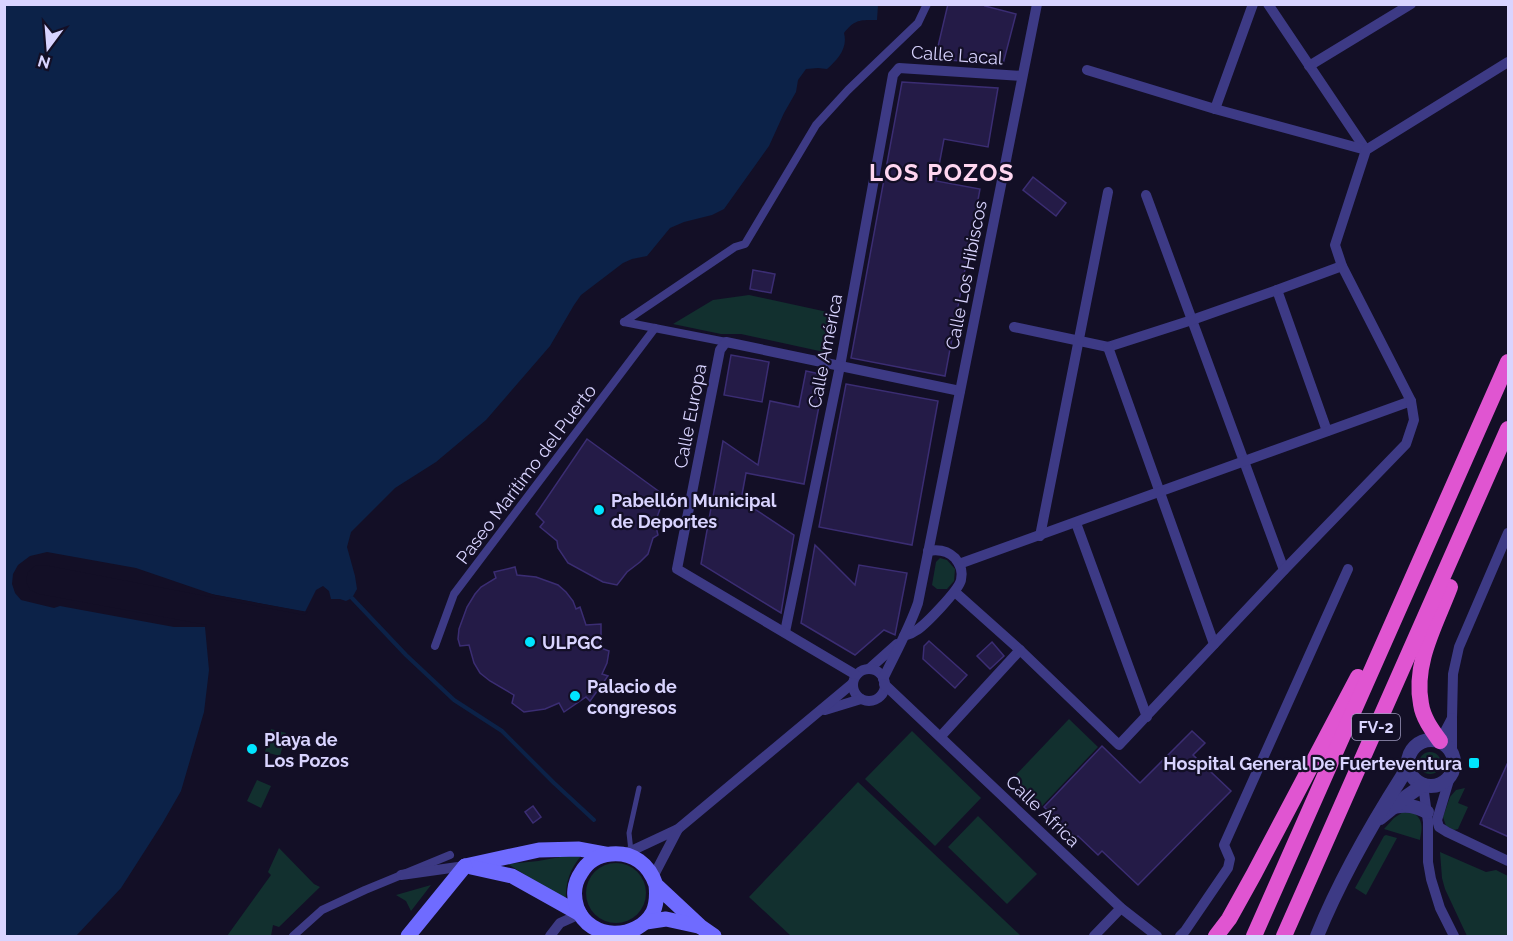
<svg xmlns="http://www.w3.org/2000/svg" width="1513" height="941" viewBox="0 0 1513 941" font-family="Raleway,sans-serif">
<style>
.green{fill:#12302f}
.water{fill:#0c2248}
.pier{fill:#130f26}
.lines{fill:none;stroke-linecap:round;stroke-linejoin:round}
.stream{stroke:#0c2248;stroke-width:4}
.building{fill:#241b47;stroke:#3b2d73;stroke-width:1.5}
.service{stroke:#3d3a85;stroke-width:5}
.pedestrian{stroke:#3d3a85;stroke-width:8}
.minor{stroke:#3d3a85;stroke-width:10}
.tertiary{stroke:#3d3a85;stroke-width:14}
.secondary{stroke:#6f6bff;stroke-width:15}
.trunk{stroke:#e055d1;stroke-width:16}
.poi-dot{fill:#00e5ff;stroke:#130f26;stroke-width:2}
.labels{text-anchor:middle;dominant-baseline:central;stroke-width:4.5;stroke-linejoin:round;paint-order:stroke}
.shield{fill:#130f26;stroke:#9e99be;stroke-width:1.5}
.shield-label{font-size:16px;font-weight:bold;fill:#d9d4ff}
.street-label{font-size:18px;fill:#d9d4ff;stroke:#130f26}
.poi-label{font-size:18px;font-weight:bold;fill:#d9d4ff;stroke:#130f26;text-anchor:start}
.district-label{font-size:24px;font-weight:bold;letter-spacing:1.5px;fill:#ffd6f0;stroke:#130f26}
</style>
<rect width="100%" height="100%" fill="#130f26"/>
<g class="green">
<path d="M749,295L832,313L824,352L741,334H721L673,324L713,300Z"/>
<path d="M940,558L947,560L955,569L954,581L947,589H937L932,585L936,562Z"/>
<path d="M1069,719L1098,747L1042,806L1013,778Z"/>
<path d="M271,729L286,733L280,756L265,752Z"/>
<path d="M912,731L981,798L935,846L865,779Z"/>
<circle cx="1430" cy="763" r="11"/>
<path d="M257,780L271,786L261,808L247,801Z"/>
<path d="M858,782L1021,936H791L749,897Z"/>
<path d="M1465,788L1458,803L1468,807L1458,829L1454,830L1446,826L1443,817L1450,797L1456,790Z"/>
<path d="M1403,812L1414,813C1424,821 1422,829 1420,840L1384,829L1394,818Z"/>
<path d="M978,816L1037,874L1007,904L948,847Z"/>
<path d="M1386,835L1397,838L1366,895L1355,888L1384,836Z"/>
<path d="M279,848L314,884L320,887L279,927L273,925L271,936H227L271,875L268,872Z"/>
<path d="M1440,852L1486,872L1496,870L1508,876V936H1467L1445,889L1442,878Z"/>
<path d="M582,855C570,868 565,883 566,901L508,864L538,861L566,856Z"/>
<circle cx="616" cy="893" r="30"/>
<path d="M431,885L411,911L406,901L396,895Z"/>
</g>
<path class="water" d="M5,5H878L877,20C860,20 855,19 844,33C848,48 838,59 827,69L818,68L806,69L798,80L796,92L784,113L769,146L724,209L712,215L684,222L670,228L647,256L632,259L623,263L581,295L574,305L550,346L486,420L436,462L395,488L351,532L347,547L355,576L357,589L352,598L346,601L340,599H331L329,591L323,586L316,590L305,612L44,562H39L26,570L25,587L38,597L205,627L209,670L204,712L181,791L162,824L121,888L76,936H5Z"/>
<path class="pier" d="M47,552L136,568L215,595L308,612L304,615L44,565L35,566L28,572L27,576L26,581L30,590L39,594L207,625L205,627H174L60,606L54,608L21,600L15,593L12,584L13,574L18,565L30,556Z"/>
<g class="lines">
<path class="stream" d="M352,598L406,655L454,700L502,731L554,783L594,820"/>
</g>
<g class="building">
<path d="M948,4H986L985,6L1016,14L1003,64L935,59Z"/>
<path d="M902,82L998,88L988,147L944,139L936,181L980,189L945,376L851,358Z"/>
<path d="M1033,177L1066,203L1056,216L1023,190Z"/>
<path d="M753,270L775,274L771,293L750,289Z"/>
<path d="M731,355L769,362L762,402L724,395Z"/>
<path d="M806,371L825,375L804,484L746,473L741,500L794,535L781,613L701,564L723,441L758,465L770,401L799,407Z"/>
<path d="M846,384L938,401L912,545L819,527Z"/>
<path d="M587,439L668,498L661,506L655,523L658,535L653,538L648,554L640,562L627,572L617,585L603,582L568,563L558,548L557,541L540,527L544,522L536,514Z"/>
<path d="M815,545L855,585L859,565L907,573L895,635L884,630L855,655L801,623Z"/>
<path d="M515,567L517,575L536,577L558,585L566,592L573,601L576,609L580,607L586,625L601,624V648L609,651L607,663L602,674L608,676L590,701L586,697L564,712L559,703L545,709L524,712L512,703L514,695L490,681L480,673L474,663L469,645L460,646L458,639L459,629L467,607L475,594L481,587L496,578L494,572Z"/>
<path d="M929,641L967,675L955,688L923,659L924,646Z"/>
<path d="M992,642L1004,656L990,669L977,656Z"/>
<path d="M1192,731L1205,743L1193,755L1231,791L1138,885L1102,851L1098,855L1078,836L1076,838L1044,807L1102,746L1140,783Z"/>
<path d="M1509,760V837L1480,824Z"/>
<path d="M533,806L541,817L533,823L525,812Z"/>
</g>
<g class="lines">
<path class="service" d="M631,851L629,833L639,788"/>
<g class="pedestrian">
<path d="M624,322L735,247L745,244L816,125L848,90L918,23L927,4"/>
<path d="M624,322L726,342"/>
<path d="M435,646L454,594L655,328"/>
<path d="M293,936L322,910L365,890L450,855"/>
</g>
<g class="minor">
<path d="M1268,4L1366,150"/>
<path d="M1309,66L1411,4"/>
<path d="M1087,70L1215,109L1366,150"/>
<path d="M1215,109L1253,4"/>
<path d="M1146,195L1284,570"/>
<path d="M1277,290L1327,431"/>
<path d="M1014,327L1108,347L1192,320L1277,290L1342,266"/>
<path d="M1108,347L1214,644"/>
<path d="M1076,523L1147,717"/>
<path d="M1040,536L1108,192"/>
<path d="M959,564L1411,401"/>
<path d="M955,592L1020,650L1119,745L1284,570L1406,444L1414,420L1411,401L1342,266L1335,245L1366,150L1508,62"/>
<path d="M785,632L840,366L893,75L899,68L1022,76"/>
<path d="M904,636C908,635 913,633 917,630C926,624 959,590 961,580C963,572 960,564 955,558C948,551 938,549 928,551"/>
<path d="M869,669L897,644"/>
<circle cx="869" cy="685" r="16"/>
<path d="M856,675L677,569L720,350L726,342L960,391"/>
<path d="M883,679C895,654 909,629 918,603L1037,4"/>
<path d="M884,684L1121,908L1157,936"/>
<path d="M825,710L861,699"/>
<path d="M1452,718L1453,674L1459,647L1508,533"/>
<path d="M941,736L1020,650"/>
<path d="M1440,741L1452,718V752"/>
<path d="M1449,780L1437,820L1439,827L1447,832L1508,861"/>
<path d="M1423,785L1428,822V862L1431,879L1440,908L1454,936"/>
<path d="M623,853L631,851L678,829L853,683"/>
<path d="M401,875L465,866"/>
<path d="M653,877L678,829"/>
<path d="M550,936L560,923L580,914"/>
<path d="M1094,936L1121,908"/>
<path d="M1180,936L1185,931L1228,868L1230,859L1224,845L1348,569"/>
</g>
<g class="tertiary">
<circle cx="1431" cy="763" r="23"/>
<path d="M1394,807C1407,804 1415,806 1427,812"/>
<path d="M1380,818L1407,796L1423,785"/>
<path d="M1317,936C1340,879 1370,827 1403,775L1408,762"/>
</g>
<g class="secondary">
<path d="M465,866L539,850L579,849L606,854"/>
<path d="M471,867L512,876L580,914"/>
<path d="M656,885C657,894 657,903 653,912C637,941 590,941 577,908C573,896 574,883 581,873C587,862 598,855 611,854C633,852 649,864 656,885L701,927L714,936"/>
<path d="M646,922L666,919L698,926"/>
<path d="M408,936L465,866"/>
</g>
<g class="trunk">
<path d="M1440,741C1432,730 1423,718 1421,704C1413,663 1436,624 1450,587"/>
<path d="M1216,936L1229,919L1254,874L1358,677"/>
<path d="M1254,936L1508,362"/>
<path d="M1284,936L1508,429"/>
</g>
</g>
<g class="poi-dot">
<circle cx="599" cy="510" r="6"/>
<circle cx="530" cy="642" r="6"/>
<circle cx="575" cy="696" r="6"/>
<circle cx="252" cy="749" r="6"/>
<rect x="1468" y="757" width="12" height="12" rx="3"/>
</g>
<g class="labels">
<rect class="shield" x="1352" y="714" width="48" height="26" rx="4.5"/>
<g class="shield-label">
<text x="1376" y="727">FV-2</text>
</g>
<g class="street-label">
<text transform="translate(957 55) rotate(4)">Calle Lacal</text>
<text transform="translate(966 275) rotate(-79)">Calle Los Hibiscos</text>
<text transform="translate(825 351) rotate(-79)">Calle América</text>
<text transform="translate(690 416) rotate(-79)">Calle Europa</text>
<text transform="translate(526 474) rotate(-53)">Paseo Marítimo del Puerto</text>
<text transform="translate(1043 811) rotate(44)">Calle África</text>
</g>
<g class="poi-label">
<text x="611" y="500">Pabellón Municipal<tspan x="611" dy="21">de Deportes</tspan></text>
<text x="542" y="642">ULPGC</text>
<text x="587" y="686">Palacio de<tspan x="587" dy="21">congresos</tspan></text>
<text x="264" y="739">Playa de<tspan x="264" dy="21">Los Pozos</tspan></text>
<text x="1462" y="763" text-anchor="end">Hospital General De Fuerteventura</text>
</g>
<g class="district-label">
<text x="942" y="172">LOS POZOS</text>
</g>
</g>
<rect width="1513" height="941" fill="none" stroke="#d9d4ff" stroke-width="12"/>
<g transform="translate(48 48) rotate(196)" stroke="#130f26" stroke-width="4.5" paint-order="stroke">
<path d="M0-4.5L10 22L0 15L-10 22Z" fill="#d9d4ff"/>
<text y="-9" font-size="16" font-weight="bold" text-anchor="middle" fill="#d9d4ff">N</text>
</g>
</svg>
